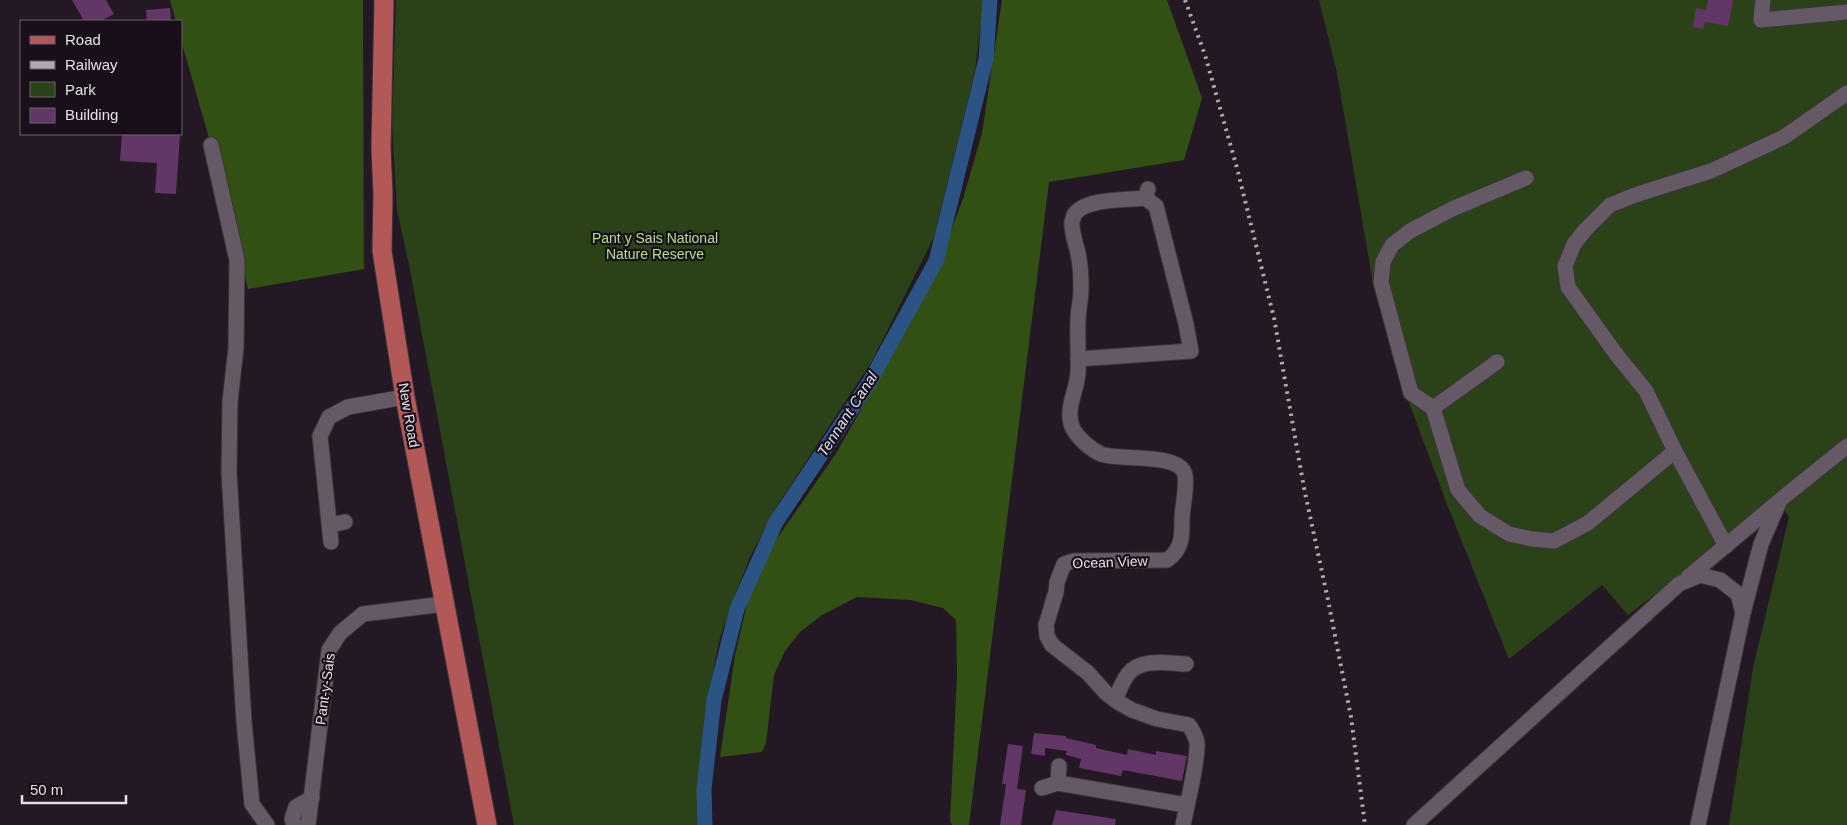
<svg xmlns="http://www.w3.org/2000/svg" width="1847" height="825" viewBox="0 0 1847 825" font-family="Arial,sans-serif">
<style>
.green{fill:#2b4218}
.forest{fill:#325014}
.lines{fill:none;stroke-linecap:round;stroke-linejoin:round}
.canal{stroke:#2b5485;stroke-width:15}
.building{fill:#623666}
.minor-casing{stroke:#3c343d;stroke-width:17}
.major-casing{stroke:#3c343d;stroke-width:21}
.minor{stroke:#665966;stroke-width:15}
.major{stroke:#b25857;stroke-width:19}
.rail{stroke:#b1a9b1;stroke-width:4;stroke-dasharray:2.5 5;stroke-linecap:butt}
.labels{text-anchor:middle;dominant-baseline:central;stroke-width:4.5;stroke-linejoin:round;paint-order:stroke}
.park-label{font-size:14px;fill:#afe08a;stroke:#190f1a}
.street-label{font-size:14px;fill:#e6dfe6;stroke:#190f1a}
.water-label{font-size:15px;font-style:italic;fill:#d7e3f3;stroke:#190f1a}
</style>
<rect width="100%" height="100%" fill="#231823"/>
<g class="green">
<path d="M396,0H984L975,71L934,237L872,361L779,503L751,555L735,595L719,641L705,713L698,778V825H514L410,270L397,210L392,123Z"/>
<path d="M1319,0H1847V825H1729L1753,668L1789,517L1778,501L1628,615L1602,585L1509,659L1447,504L1405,392L1374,289L1337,73Z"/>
</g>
<g class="forest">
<path d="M170,0H363L364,269L248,289L211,145L181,40V21H176Z"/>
<path d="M1002,0H1167L1202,98L1184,160L1049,182L969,825H952L950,821L957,676L956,620L943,608L911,600L857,597L822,615L800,632L785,651L774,675L766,743L762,752L720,757L735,655L747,604L766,554L835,455L882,373L936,270L963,199L982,133Z"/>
</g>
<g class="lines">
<path class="canal" d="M705,825L704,789L714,700L737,609L776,522L869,383L936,261L986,59L990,0"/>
</g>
<g class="building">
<path d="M72,0H106L114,14L101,21H84Z"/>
<path d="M1708,0H1733L1728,26L1705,22L1703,29L1693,27L1696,8L1706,10Z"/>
<path d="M170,8L171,21H147L146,10Z"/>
<path d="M122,134L180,135L176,194L155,193L157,163L120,161Z"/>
<path d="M1034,733L1066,736V738L1096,745V748L1127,755L1128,749L1156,755V751L1187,756L1182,781L1123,770L1121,776L1079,768L1081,759L1066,755L1067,751L1045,748V756L1031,754Z"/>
<path d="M1008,744L1023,746L1017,789L1026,790L1021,825H1000L1006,784H1002Z"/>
<path d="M1056,810L1116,819L1115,825H1052Z"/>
</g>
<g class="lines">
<g class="minor-casing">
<g id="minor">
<path d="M1763,0L1761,20L1847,12"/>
<path d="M211,145L237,260L236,348L230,401L229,473L244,722L252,804L267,825"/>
<path d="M1526,178L1452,209L1410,231L1392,245L1383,262L1381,282L1411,393L1433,408L1458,490L1480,516L1509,534L1532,539L1554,541L1588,523L1675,451"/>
<path d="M1145,198C1127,200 1084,198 1074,215C1074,216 1072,222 1072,222C1071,233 1078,249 1079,259C1081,269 1081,280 1081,290C1081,300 1078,310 1078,320C1077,338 1079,355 1078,373C1077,391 1064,410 1073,429C1079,439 1090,449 1101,454C1118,461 1181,452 1185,475C1187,489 1183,503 1182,517C1182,535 1183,549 1167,560L1073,561L1064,564L1057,582L1056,592L1046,625L1047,636L1052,645L1088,673L1106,693L1118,702L1132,710L1157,719L1189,725C1192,730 1196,736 1197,743C1198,764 1187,803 1183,825"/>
<path d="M1078,359L1191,351L1186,324L1156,206L1145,198L1148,189"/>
<path d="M1433,408L1497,362"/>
<path d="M330,525L345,522"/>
<path d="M331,542L320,436L329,417L348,407L405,397"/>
<path d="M1726,546L1675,451L1646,391L1616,354L1568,287L1565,266L1574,244L1586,229L1610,205L1638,194L1711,171L1784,137L1847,93"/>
<path d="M1688,577L1778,502"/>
<path d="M1115,700C1119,691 1122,682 1128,674C1140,658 1168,663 1186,664"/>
<path d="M1058,783L1059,766"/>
<path d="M1042,788L1058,783L1186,805"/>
<path d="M294,825L292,819L296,807L312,798"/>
<path d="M308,825L329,650L340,633L363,614L444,604"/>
<path d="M1414,825L1679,584L1700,575L1720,580L1738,594L1743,613"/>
<path d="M1698,825L1743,613L1761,544L1780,500L1847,446"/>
</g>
</g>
<g class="major-casing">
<path id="major" d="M384,0L381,148L383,194L382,251L405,397L487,825"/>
</g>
<use href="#minor" class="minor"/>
<use href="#major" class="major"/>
<path class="rail" d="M1185,0L1205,55L1237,168L1274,318L1304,488L1328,600L1351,717L1365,825"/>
</g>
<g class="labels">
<g class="park-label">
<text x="655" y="238">Pant y Sais National<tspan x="655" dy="16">Nature Reserve</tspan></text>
</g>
<g class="street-label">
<text transform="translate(409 415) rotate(80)">New Road</text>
<text transform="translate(1110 562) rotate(-2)">Ocean View</text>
<text transform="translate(325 689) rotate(-82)">Pant-y-Sais</text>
</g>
<g class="water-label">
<text transform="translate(847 414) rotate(-57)">Tennant Canal</text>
</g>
</g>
<rect x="20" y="20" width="162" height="115" fill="#190f1a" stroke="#6b626c"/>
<rect x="30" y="36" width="25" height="8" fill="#b25857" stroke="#6b626c"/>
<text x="65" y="45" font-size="15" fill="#e6dfe6">Road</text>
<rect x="30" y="61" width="25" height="8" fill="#b1a9b1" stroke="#6b626c"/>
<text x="65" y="70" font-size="15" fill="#e6dfe6">Railway</text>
<rect x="30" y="82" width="25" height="15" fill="#2b4218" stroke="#6b626c"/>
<text x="65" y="95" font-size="15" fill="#e6dfe6">Park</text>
<rect x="30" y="108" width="25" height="15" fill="#623666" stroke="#6b626c"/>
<text x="65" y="120" font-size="15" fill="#e6dfe6">Building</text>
<path d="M22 795v8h104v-8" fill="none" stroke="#e6dfe6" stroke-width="2.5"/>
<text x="30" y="795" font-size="15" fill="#e6dfe6" stroke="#190f1a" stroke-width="4" paint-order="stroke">50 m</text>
</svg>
